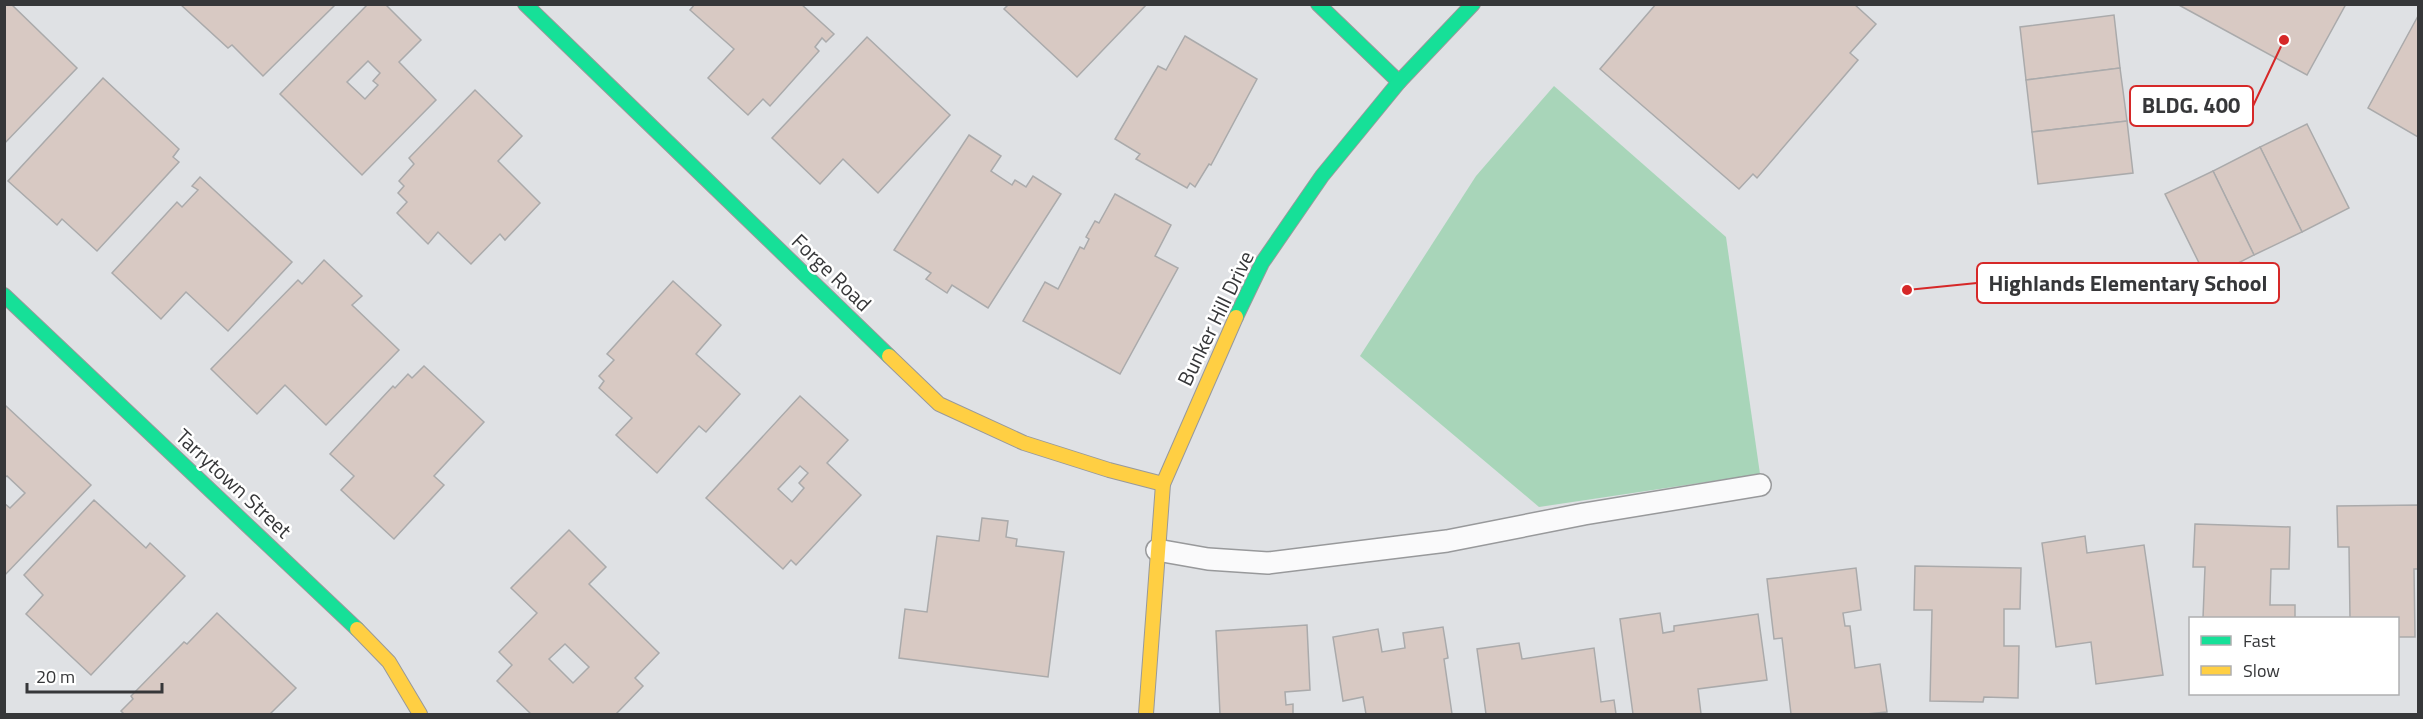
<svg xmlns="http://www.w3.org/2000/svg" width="2423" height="719" viewBox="0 0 2423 719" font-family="'Titillium Web',sans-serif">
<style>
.green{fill:#a8d5b9}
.building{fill:#d8c9c3;stroke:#aaaaab;stroke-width:1.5;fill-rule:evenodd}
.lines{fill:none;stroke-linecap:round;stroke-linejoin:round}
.lane-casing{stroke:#98999b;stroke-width:24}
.fast-casing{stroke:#98999b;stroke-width:16}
.slow-casing{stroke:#98999b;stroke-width:16}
.lane{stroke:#fafafb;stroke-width:21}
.fast{stroke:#16e098;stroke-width:14}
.slow{stroke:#ffcf43;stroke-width:14}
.labels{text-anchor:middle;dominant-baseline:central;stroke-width:5;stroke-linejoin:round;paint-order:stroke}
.street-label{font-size:21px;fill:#363739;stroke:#fff}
.leader{fill:none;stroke:#d62828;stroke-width:2}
.callout-dot{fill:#d62828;stroke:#fff;stroke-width:2}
.callout{fill:#fff;stroke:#d62828;stroke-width:2}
.callout-label{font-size:22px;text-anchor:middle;font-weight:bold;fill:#363739}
</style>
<rect width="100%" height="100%" fill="#dfe1e4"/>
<path class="green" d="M1554,86L1726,237L1760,474L1539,507L1360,356L1476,176Z"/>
<g class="building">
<path d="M4,4H11L77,68L4,144Z"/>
<path d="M180,4H336L263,76L232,45L228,48Z"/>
<path d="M368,4H385L421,40L399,62L436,100L362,175L280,94ZM368,61L380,73L373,81L378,85L365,99L347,82Z"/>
<path d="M695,4H801L834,34L826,42L822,38L815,47L819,51L770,106L763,99L748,115L708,78L734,49L690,10Z"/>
<path d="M1009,4L1095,5L1147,4L1077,77L1004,9Z"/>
<path d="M1656,4H1854L1876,24L1850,53L1858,60L1757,178L1753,174L1739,189L1600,69Z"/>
<path d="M2177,4H2346L2307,75Z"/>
<path d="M2114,15L2120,68L2026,80L2020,27Z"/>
<path d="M2418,16V137L2368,108Z"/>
<path d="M1185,36L1257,79L1211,165L1209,164L1195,187L1190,183L1187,188L1136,159L1140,154L1115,139L1158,66L1166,70Z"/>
<path d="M867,37L950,115L878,193L843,159L820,184L772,138Z"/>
<path d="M2120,68L2127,121L2032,132L2026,80Z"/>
<path d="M103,78L179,149L173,157L179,162L97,251L62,219L57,225L8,181Z"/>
<path d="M475,90L522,136L498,161L540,203L505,240L500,234L471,264L438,232L428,244L397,213L407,202L398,193L404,186L399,181L414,164L409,158Z"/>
<path d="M2127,121L2133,173L2038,184L2032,132Z"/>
<path d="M2307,124L2349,208L2302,232L2260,147Z"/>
<path d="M969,135L1001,156L991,171L1012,185L1015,180L1026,187L1033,176L1061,194L988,308L952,285L947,293L926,279L931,273L894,250Z"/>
<path d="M2260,147L2302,232L2254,255L2213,171Z"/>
<path d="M2213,171L2254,255L2207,279L2165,194Z"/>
<path d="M200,177L292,262L228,331L186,292L161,319L112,273L177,202L182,207L198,190L192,186Z"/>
<path d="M1115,194L1171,225L1155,256L1178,268L1120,374L1023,321L1045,282L1058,289L1080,247L1084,249L1089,239L1086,237L1095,221L1099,223Z"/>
<path d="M324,260L362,296L352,305L399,350L326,425L285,385L257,414L211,369L298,280L302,284Z"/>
<path d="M673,281L721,325L696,354L740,394L706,432L699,426L657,473L616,435L632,418L599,388L604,381L599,376L614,360L607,354Z"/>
<path d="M424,366L484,422L434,476L444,485L394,539L341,490L354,476L330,454L393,386L395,388L408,374L412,378Z"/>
<path d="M800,396L848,440L827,463L861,495L796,565L791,560L783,569L706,498ZM800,466L808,473L799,483L804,488L792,502L778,489Z"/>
<path d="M6,406L91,485L4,576V503L10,508L25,493L7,476L4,478V408Z"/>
<path d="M94,500L146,548L150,543L185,576L91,675L26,614L43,595L24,575Z"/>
<path d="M2418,505V569H2414L2415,637H2398V618H2350L2349,547H2338L2337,506Z"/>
<path d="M982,518L1008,521L1006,537L1017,539L1016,546L1064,552L1048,677L899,658L905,609L927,612L937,536L979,541Z"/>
<path d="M2195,524L2290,527L2289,569H2271L2270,605H2295V618H2203L2205,567H2193Z"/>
<path d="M569,530L606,567L589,584L659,653L635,678L643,686L616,714H531L497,681L512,665L499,652L537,613L511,588ZM565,644L589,667L573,683L549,659Z"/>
<path d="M2085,536L2087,553L2144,545L2163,675L2096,684L2091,642L2056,647L2042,543Z"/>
<path d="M1915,566L2021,568L2020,609H2004V646H2019L2018,698L1984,697L1983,702L1930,701L1932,610H1914Z"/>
<path d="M1856,568L1861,610L1843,613L1845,626H1850L1855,668L1880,664L1887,712L1866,714H1791L1782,638L1774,639L1767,579Z"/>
<path d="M217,613L296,688L270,714H124L121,711L133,699L131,696L184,642L187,644Z"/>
<path d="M1660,613L1663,633L1674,631V626L1758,614L1767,680L1698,689L1701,714H1633L1620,619Z"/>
<path d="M1307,625L1310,690L1285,692L1286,705L1293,704V714H1220L1216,631Z"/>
<path d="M1443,627L1448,658L1444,659L1452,714H1366L1363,697L1343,701L1333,637L1378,629L1382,652L1405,648L1403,633Z"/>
<path d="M1519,643L1522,659L1594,648L1601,702L1614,700L1616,714H1486L1477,649Z"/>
</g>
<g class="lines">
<g class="lane-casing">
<path id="lane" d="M1157,550L1208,559L1268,563L1447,541L1584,514L1760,485"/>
</g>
<g class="fast-casing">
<g id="fast">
<path d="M525,4L889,356"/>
<path d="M1318,4L1399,82"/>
<path d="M4,295L357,629"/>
<path d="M1236,317L1262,263L1322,176L1399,82L1473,4"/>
</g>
</g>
<g class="slow-casing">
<g id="slow">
<path d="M889,356L939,404L1024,443L1109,470L1163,484"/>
<path d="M357,629L389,662L420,714"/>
<path d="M1146,714L1163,484L1236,317"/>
</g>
</g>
<use href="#lane" class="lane"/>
<use href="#fast" class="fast"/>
<use href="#slow" class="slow"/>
</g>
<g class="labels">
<g class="street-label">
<text transform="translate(832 272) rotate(44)">Forge Road</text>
<text transform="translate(1215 318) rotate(-64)">Bunker Hill Drive</text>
<text transform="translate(234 483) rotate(43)">Tarrytown Street</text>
</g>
</g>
<path class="leader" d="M2284 40L2253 106M1907 290L1977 283"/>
<g class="callout-dot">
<circle cx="2284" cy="40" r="6"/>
<circle cx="1907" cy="290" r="6"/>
</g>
<g class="callout">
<rect x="2130" y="86" width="123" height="40" rx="6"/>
<rect x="1977" y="263" width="302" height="40" rx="6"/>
</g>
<g class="callout-label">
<text x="2191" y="113">BLDG. 400</text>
<text x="2128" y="291">Highlands Elementary School</text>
</g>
<rect width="2423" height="719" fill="none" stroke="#363739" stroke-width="12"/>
<rect x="2189" y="617" width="210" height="78" fill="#ffffff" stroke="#afafb0" stroke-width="1.5"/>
<rect x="2201" y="636" width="30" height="9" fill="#16e098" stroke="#afafb0" stroke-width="1.5"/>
<text x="2243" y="647" font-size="18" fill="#363739">Fast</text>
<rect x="2201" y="666" width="30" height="9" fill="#ffcf43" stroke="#afafb0" stroke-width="1.5"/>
<text x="2243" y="677" font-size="18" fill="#363739">Slow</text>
<path d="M27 683v9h135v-9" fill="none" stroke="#363739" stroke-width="3"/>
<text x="36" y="683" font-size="18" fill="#363739" stroke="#ffffff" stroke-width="4.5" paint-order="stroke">20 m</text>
</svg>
